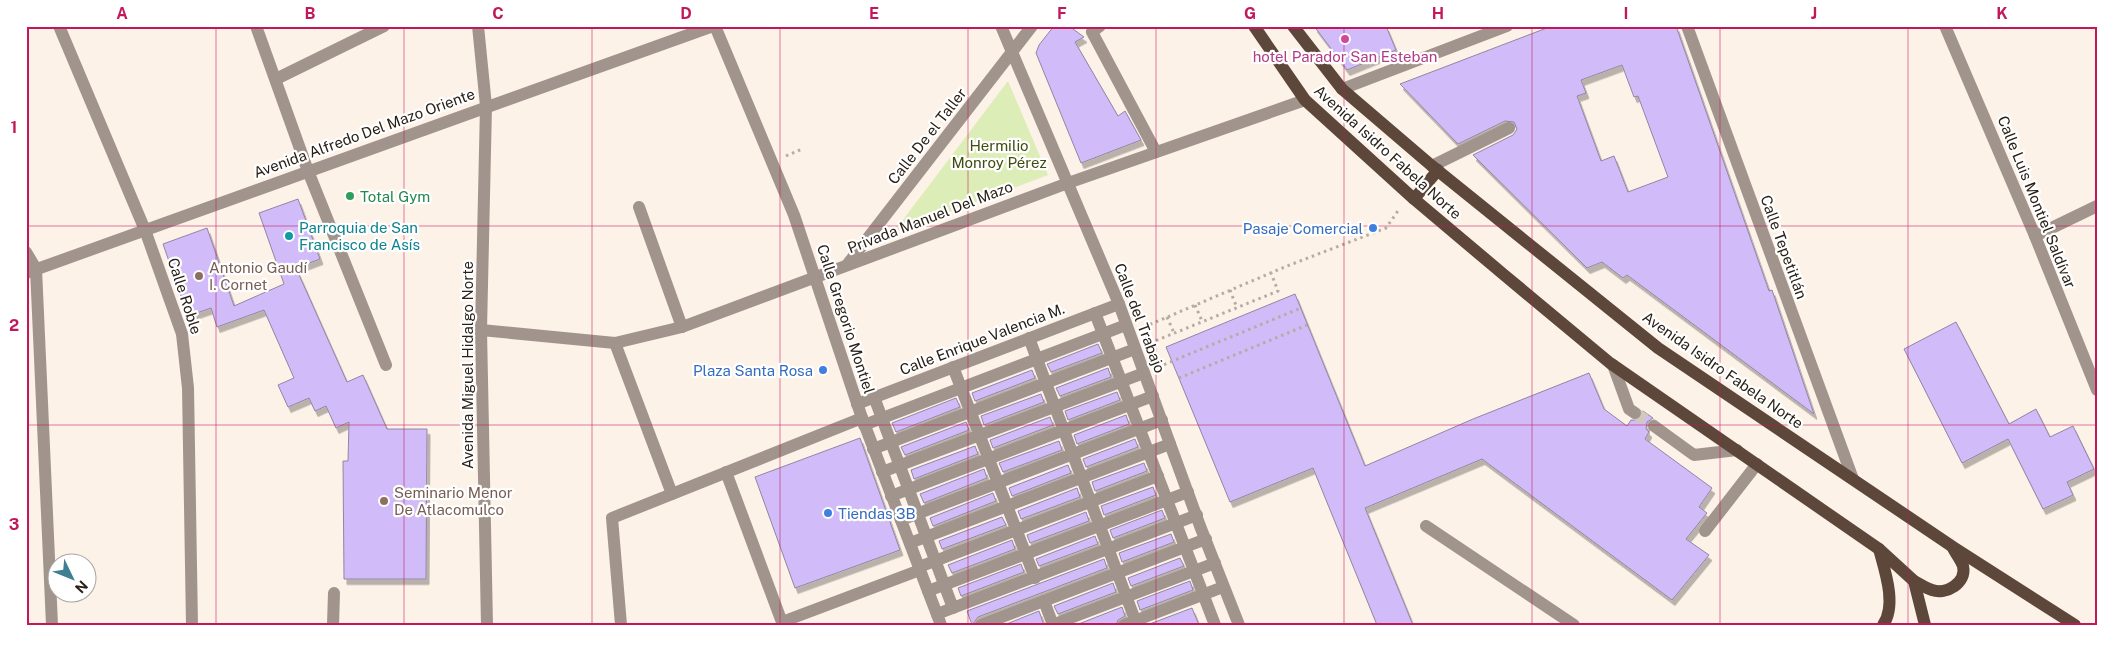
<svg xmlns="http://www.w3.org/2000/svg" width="2123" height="651" viewBox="0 0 2123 651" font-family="'Public Sans',sans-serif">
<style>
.green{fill:#ddedb7}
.building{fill:#d2bbf9;stroke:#9086a2;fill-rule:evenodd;filter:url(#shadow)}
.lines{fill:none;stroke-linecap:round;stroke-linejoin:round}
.minor-tunnel{stroke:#d2c8be;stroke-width:12;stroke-dasharray:12 6;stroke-linecap:butt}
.path{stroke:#b5aca2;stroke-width:3;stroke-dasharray:2.5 4;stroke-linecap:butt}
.minor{stroke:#a1948c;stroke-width:12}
.major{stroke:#5d473a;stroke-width:12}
.grid{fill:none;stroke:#c2185b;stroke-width:1;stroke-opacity:0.55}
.hotel-dot{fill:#d1479c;stroke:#fff;stroke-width:2}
.leisure-dot{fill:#2e9e5b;stroke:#fff;stroke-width:2}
.shop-dot{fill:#3f7fe0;stroke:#fff;stroke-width:2}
.culture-dot{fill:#0f9aa8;stroke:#fff;stroke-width:2}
.education-dot{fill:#8d6e63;stroke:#fff;stroke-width:2}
.labels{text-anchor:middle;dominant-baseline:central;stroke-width:4.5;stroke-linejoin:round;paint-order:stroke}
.hotel-label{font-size:15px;fill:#b23c85;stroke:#fff}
.street-label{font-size:15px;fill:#292017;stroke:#fff}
.park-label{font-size:15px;fill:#404d11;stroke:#fff}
.leisure-label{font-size:15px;fill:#27864d;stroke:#fff;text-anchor:start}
.culture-label{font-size:15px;fill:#0d838f;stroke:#fff;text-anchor:start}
.shop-label{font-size:15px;fill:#366cbe;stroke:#fff;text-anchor:end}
.education-label{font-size:15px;fill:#785e54;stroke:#fff;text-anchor:start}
.neatline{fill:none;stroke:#c2185b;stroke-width:2}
.grid-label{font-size:16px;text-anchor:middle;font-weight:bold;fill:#c2185b}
</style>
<defs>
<filter id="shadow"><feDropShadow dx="3" dy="5.5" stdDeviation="0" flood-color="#0004"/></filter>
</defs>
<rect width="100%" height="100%" fill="#fcf2e8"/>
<path class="green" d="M1008,81L1048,175L893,233Z"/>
<g class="building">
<path d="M1054,26H1069L1084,37L1075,42L1118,116L1125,111L1141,140L1081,163L1036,53L1039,45Z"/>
<path d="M1314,26H1386L1396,50L1347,70Z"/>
<path d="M1552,26H1676L1769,291L1772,290L1814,414L1627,275L1623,278L1602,262L1587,268L1473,155L1513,135L1517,129L1514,122L1505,121L1458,144L1400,84ZM1622,65L1634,97L1638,96L1668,177L1628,192L1614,156L1601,161L1577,96L1586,93L1581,80Z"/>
<path d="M298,199L320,259L296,268L347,382L363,375L387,429H427L426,579H344L343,461H348L349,422L336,428L326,406L315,411L309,398L288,407L278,385L294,378L264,310L217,327L211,308L188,316L163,244L207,228L234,306L284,284L259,213Z"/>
<path d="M1295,294L1365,466L1473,419L1589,373L1604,409L1627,426L1631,420H1638L1641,418L1643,411L1653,418L1647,422L1646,429L1649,432L1645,439L1712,488L1699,507L1707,513L1686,539L1709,555L1672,600L1482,459L1365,508L1413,625H1377L1313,468L1230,502L1166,347Z"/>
<path d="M1956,322L2009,424L2036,409L2050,437L2073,426L2094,469L2067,482L2073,495L2043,509L2008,439L1962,463L1904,349Z"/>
<path d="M1098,344L1102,353L1051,372L1047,364Z"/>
<path d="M1108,368L1111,377L1060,396L1056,388Z"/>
<path d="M1032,370L1035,378L975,401L972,393Z"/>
<path d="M1117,392L1120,400L1068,420L1065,411Z"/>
<path d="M1041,394L1044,402L984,425L981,416Z"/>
<path d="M956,398L960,407L896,432L892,423Z"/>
<path d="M1126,415L1129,424L1077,444L1074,435Z"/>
<path d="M1050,417L1053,425L993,448L990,440Z"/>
<path d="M966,422L969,430L905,455L901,447Z"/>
<path d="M860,438L900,550L795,588L755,477Z"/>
<path d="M1135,439L1138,447L1086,467L1083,459Z"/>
<path d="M1059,441L1062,450L1003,472L999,463Z"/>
<path d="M975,446L978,454L914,479L911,470Z"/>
<path d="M1144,463L1147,471L1095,491L1092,482Z"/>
<path d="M1068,465L1071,473L1012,496L1009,488Z"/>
<path d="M984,469L987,478L924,503L920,494Z"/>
<path d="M1153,487L1156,495L1104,515L1101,506Z"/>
<path d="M1077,488L1080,497L1021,519L1018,511Z"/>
<path d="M993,493L996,501L933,526L930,518Z"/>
<path d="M1162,510L1165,518L1113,538L1110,530Z"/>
<path d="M1086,512L1089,521L1030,543L1027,535Z"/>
<path d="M1002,517L1006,525L942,549L939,541Z"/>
<path d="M1171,534L1174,542L1122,562L1119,553Z"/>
<path d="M1095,536L1098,544L1039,566L1036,559Z"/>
<path d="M1012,540L1015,549L952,573L948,565Z"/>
<path d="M1180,558L1184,566L1131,586L1128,578Z"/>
<path d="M1104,559L1107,568L978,617L972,625L967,611Z"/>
<path d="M1021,564L1024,572L961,596L958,588Z"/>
<path d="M1190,581L1193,590L1140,610L1137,601Z"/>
<path d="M1113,583L1116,592L1058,614L1054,606Z"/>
<path d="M1122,607L1125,616L1118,620L1116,625H1076Z"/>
<path d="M1192,608L1199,625H1147Z"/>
<path d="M1039,611L1044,625H1004Z"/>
</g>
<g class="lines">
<path class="minor-tunnel" d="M1635,413L1654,426"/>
<g class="path">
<path d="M786,156L802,149"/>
<path d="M1230,290L1237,308"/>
<path d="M1195,305L1202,321"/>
<path d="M1167,317L1174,333"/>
<path d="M1144,327L1287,266L1386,228L1400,208"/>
<path d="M1150,343L1278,291L1271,273"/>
<path d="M1158,367L1301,308"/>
<path d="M1179,378L1307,325"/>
</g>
<g class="minor">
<path d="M59,26L145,230L182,334L188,388L192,625"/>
<path d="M256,26L308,171L386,365"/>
<path d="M478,26L486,106L481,330L487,625"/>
<path d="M715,26L794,215L862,418L941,625"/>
<path d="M1001,26L1119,304L1200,526L1239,625"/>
<path d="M1100,26L1092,32L1156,152"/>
<path d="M1687,26L1853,479"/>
<path d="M1945,26L2035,236L2097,390"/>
<path d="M276,79L384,26"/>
<path d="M1342,89L1507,26"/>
<path d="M1432,166L1509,128"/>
<path d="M639,207L682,327"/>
<path d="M2035,236L2097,206"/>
<path d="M26,252L36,269L52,625"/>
<path d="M847,265L1032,26"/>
<path d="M26,273L713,26"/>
<path d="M1095,313L1215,625"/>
<path d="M481,330L615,343L682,327L1068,183L1305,100"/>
<path d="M1029,338L1137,625"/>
<path d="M615,343L672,494"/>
<path d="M1613,365L1629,409L1635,413"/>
<path d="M953,367L1035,578"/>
<path d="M874,397L953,608"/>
<path d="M857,404L1119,304"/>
<path d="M864,425L1126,325"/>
<path d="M1654,426L1694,455L1737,450"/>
<path d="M873,449L1135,349"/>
<path d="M726,472L783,625"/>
<path d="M882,472L1144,373"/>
<path d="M891,496L1153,396"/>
<path d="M901,520L1162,420"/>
<path d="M1426,526L1574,625"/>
<path d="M1705,531L1757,464"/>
<path d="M910,543L1170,444"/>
<path d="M919,567L1158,476"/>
<path d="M928,591L1188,492"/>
<path d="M1044,601L1053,625"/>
<path d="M937,614L1197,515"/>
<path d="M782,622L920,570"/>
<path d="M333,625L334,593"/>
<path d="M621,625L612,518L862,418"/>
<path d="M981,625L1206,539"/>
<path d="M1052,625L1215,563"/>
<path d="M1124,625L1223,587"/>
</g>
<g class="major">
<path d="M1254,26L1305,100L1414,199L1503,274L1610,363L1879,549L1914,581L1925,625"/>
<path d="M1293,26L1342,89L1432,166L1658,348L1953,547L2075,625"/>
<path d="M1414,199L1438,170"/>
<path d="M1879,549C1885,571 1897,605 1883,625"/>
<path d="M1914,581C1920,584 1926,588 1932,590C1946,595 1967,583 1963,566C1961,560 1956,554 1953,548"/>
</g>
</g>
<path class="grid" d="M216,26V625M404,26V625M592,26V625M780,26V625M968,26V625M1156,26V625M1344,26V625M1532,26V625M1720,26V625M1908,26V625M26,226H2097M26,425H2097"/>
<circle class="hotel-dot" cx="1345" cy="39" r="5"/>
<circle class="leisure-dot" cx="350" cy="196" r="5"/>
<g class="shop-dot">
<circle cx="1373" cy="228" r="5"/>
<circle cx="823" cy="370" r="5"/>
<circle cx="828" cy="513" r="5"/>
</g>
<circle class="culture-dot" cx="289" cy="236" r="5"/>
<g class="education-dot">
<circle cx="199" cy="276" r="5"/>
<circle cx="384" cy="501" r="5"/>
</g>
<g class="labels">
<g class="hotel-label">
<text x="1345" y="56">hotel Parador San Esteban</text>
</g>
<g class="street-label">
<text transform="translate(364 133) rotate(-20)">Avenida Alfredo Del Mazo Oriente</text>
<text transform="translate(927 136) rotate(-52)">Calle De el Taller</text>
<text transform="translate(1388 152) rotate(42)">Avenida Isidro Fabela Norte</text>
<text transform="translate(2037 202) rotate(68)">Calle Luis Montiel Saldívar</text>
<text transform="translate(930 217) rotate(-21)">Privada Manuel Del Mazo</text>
<text transform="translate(1784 247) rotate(70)">Calle Tepetitlán</text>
<text transform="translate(185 296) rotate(72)">Calle Roble</text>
<text transform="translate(1140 318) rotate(69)">Calle del Trabajo</text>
<text transform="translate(846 319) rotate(72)">Calle Gregorio Montiel</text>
<text transform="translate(982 339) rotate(-21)">Calle Enrique Valencia M.</text>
<text transform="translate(467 365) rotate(-90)">Avenida Miguel Hidalgo Norte</text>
<text transform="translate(1723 370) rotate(35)">Avenida Isidro Fabela Norte</text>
</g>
<g class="park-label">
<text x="999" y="145">Hermilio<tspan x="999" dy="17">Monroy Pérez</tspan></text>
</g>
<g class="leisure-label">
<text x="360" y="196">Total Gym</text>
</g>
<g class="culture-label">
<text x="299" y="227">Parroquia de San<tspan x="299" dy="17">Francisco de Asís</tspan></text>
</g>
<g class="shop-label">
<text x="1363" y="228">Pasaje Comercial</text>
<text x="813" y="370">Plaza Santa Rosa</text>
<text x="838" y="513" text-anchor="start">Tiendas 3B</text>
</g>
<g class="education-label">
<text x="209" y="267">Antonio Gaudí<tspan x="209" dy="17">I. Cornet</tspan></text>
<text x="394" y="492">Seminario Menor<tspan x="394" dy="17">De Atlacomulco</tspan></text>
</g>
</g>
<rect width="2123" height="651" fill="none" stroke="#ffffff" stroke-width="55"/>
<g transform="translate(72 578) rotate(133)"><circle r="24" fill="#ffffff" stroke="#a9a6a2"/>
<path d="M0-4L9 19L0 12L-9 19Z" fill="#3f7f93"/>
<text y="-8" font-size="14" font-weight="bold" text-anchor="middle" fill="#292017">N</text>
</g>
<rect x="28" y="28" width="2068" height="596" class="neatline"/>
<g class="grid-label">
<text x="122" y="19">A</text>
<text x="310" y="19">B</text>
<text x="498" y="19">C</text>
<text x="686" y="19">D</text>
<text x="874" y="19">E</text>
<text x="1062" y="19">F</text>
<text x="1250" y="19">G</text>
<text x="1438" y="19">H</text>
<text x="1626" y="19">I</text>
<text x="1814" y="19">J</text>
<text x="2002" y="19">K</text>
<text x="14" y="133">1</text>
<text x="14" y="331">2</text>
<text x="14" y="530">3</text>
</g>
</svg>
